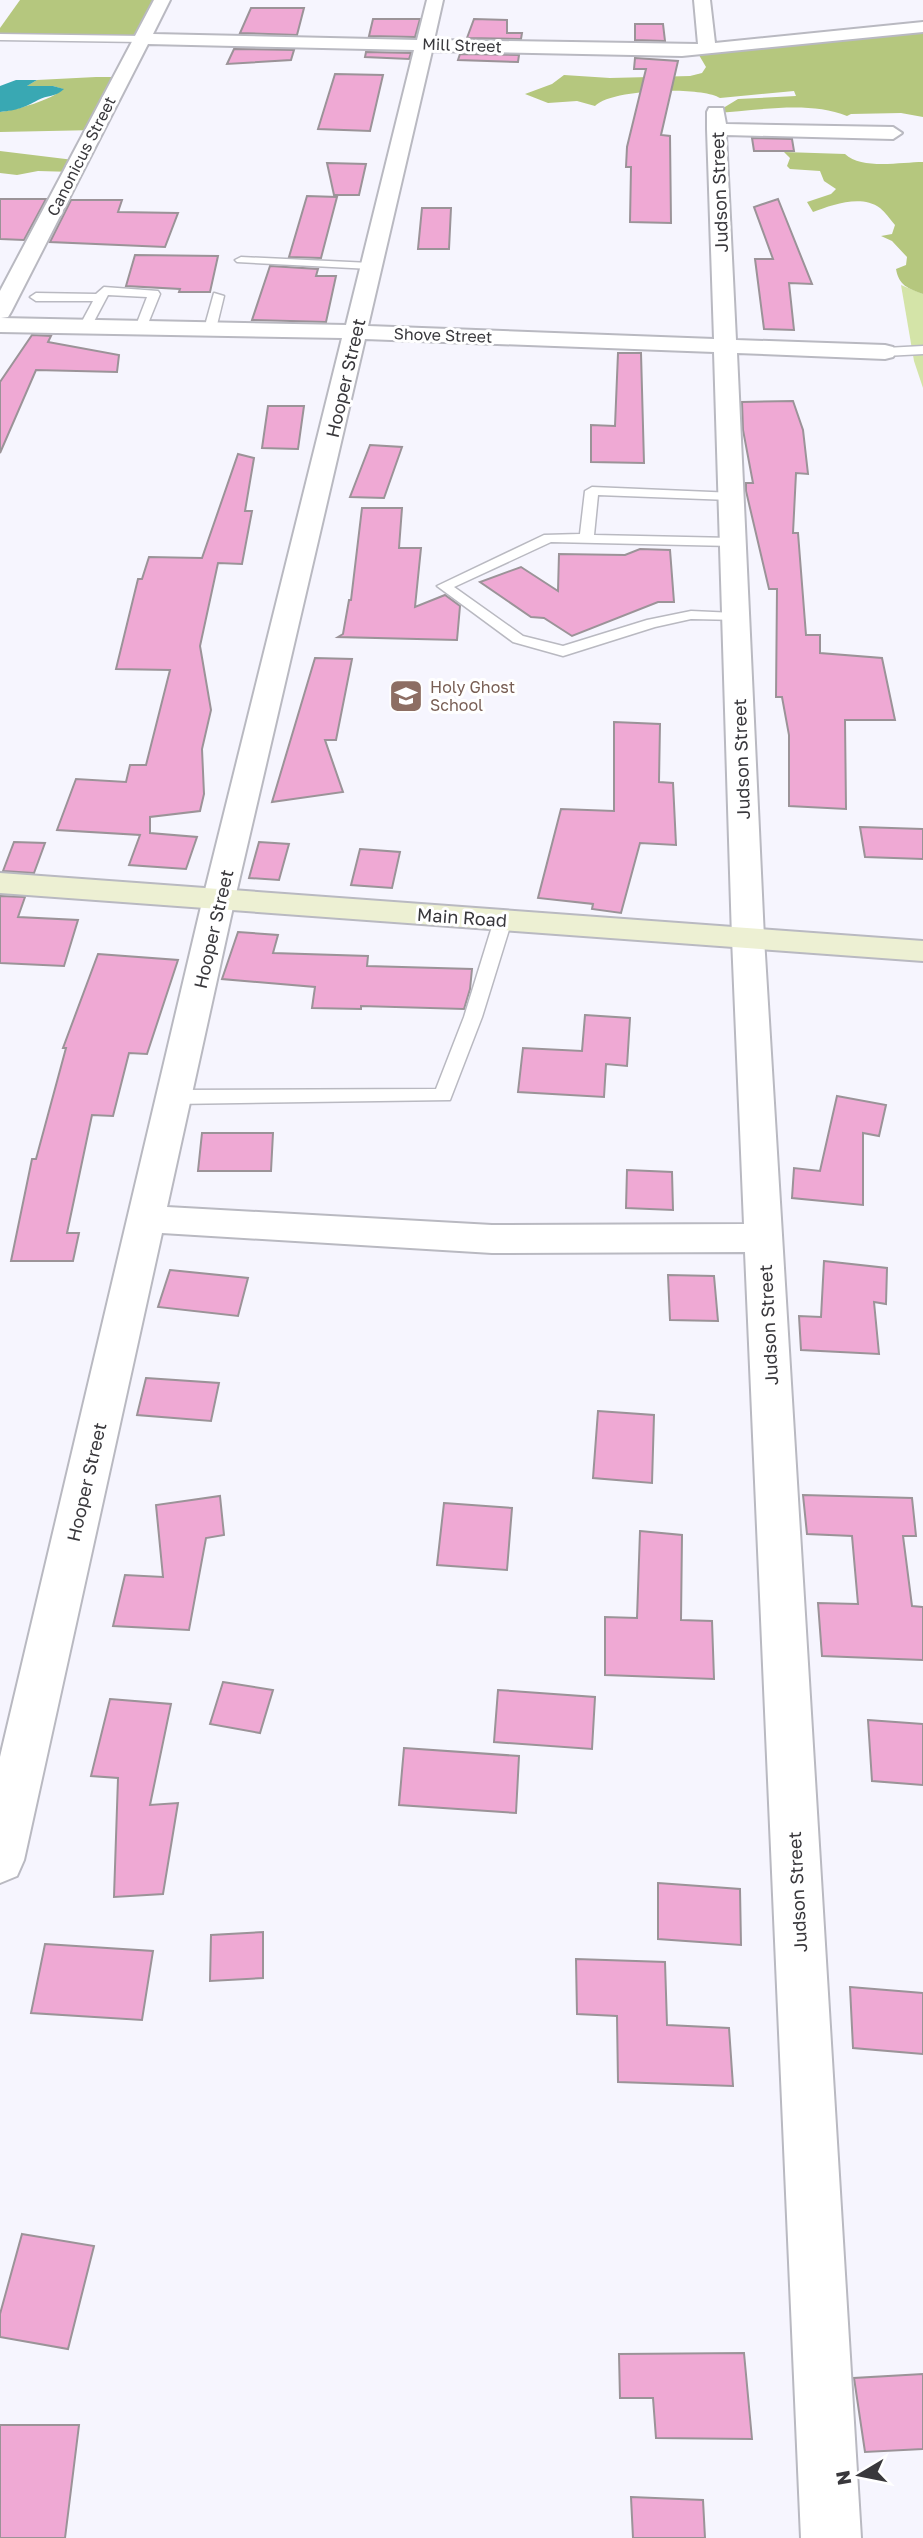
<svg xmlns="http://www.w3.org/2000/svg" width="923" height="2538" viewBox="0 0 923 2538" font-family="'Golos Text',sans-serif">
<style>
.green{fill:#d4e4a8}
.forest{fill:#b5c77e}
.water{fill:#39a8b3}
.building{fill:#efa9d4;stroke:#9b9398;stroke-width:2}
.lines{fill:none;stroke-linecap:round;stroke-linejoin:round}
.service-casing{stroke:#b9b9c1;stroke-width:3}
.minor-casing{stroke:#b9b9c1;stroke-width:4}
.secondary-casing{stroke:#b9b9c1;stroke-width:4}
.service{fill:#fff;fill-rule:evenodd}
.minor{fill:#fff;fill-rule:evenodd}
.secondary{fill:#edf0d3;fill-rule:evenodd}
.labels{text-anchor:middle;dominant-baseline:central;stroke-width:6;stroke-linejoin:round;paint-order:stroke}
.far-street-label{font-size:16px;fill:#39383c;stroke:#fff}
.far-education-label{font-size:16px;fill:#785e54;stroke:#fff;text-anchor:start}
.street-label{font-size:18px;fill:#39383c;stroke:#fff}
</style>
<rect width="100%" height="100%" fill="#f6f5fe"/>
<path class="green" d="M901,285L923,294V388L914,361Z"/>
<g class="forest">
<path d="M20,0H165L146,37L0,40V28Z"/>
<path d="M923,26V117L901,113L851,114L847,116C808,100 756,111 715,113L738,99L796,96L794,91L720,98C701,86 611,89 595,106L577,101L548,103L525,94L552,84L564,75L610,78L690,76L702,73L706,67L696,50Z"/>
<path d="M96,77H122L97,130L0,132V112C16,110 52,100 63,89L53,86L25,87L37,80Z"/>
<path d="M0,151L82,161L74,172L38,171L17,175L0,173Z"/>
<path d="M784,152L845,154C862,170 901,162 923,162V294C908,288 899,286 896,269L906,265L907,257L892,241L881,236L892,234L895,225C890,219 885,212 880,208C861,194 832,205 813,212L807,202L831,194L836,189L824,181L820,171L790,169L787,166L790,158Z"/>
</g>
<path class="water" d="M16,80H37L27,86H53L64,89C56,97 47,95 38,100C23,108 18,110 0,112V86Z"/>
<g class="building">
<path d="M251,8H304L297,35L240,33Z"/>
<path d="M373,19H420L415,37L369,36Z"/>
<path d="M474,19L507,20V33H522L521,39L467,38Z"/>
<path d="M635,24H663L665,41L635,40Z"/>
<path d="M234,49L294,50L291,60L227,64Z"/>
<path d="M366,52L411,53L409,59L365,57Z"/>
<path d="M460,54L519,55L518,62L458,60Z"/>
<path d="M635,58L678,61L661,135L670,136L671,223L630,222L631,167H626L627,147L646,69H634Z"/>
<path d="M335,74L383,75L370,131L318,129Z"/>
<path d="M752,138L792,139L794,151H754Z"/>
<path d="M327,163L366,164L359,195H334Z"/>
<path d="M307,196L337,197L321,258L289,257Z"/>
<path d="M0,199H46L24,240L0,239Z"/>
<path d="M778,199L812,284L789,283L794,330L764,329L755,259H773L754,207Z"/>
<path d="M71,200H122L118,212L178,213L165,247L50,242Z"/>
<path d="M422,208H451L449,249H418Z"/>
<path d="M135,255L218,256L210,292H179L180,289L126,286Z"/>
<path d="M270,266L318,269L316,276H336L326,322L252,320Z"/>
<path d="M32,335L51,336L48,342L119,355L117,372L36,370L0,453V382Z"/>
<path d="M618,353H641L644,463L591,462V425L615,426Z"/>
<path d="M793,401L803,430L808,474L796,473L793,533H798L806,635H820V653L882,658L895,720H845L846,809L789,806V735L782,697H776L777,589H769L746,491V483H753L743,430L742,402Z"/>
<path d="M268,406H304L298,449L262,448Z"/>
<path d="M370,445L402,447L384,498L350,497Z"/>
<path d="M238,454L254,458L245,511H252L242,564L218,563L200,646L211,710L202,749L204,794L200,811L150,817V833L197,837L186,869L129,865L140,835L57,830L76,779L126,782L130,765H146L170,670L116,669L138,579H142L149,557L202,558Z"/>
<path d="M362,508H402L399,548H421L415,607L445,595L460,606L457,640L338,637L343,634L349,600H351Z"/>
<path d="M640,549L670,550L674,602H658L572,636L544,618L531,617L480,582L521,567L558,591L559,554L625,555Z"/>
<path d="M315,658L352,659L336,740H325L343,792L272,802Z"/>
<path d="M614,722L660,724L659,782L673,783L676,845L640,843L621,913L592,909L593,904L538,898L561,809L614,811Z"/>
<path d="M860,827L923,829V859L865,857Z"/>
<path d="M14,842L45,843L34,873L3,871Z"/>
<path d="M259,842L289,844L279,880L249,878Z"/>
<path d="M360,849L400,852L392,888L351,885Z"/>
<path d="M0,896L25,897L18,917L78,920L64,966L0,963Z"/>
<path d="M238,932L278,935L273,953L368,956L367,966L472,969L470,989L464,1009L361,1006V1009L312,1008L315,987L222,979Z"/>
<path d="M98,954L178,960L147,1054L129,1053L113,1116L92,1115L67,1233H79L73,1261H11L32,1159H36L66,1048H63Z"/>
<path d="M585,1015L630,1018L627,1066L606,1064L604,1097L518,1092L523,1048L582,1051Z"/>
<path d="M837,1096L886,1105L879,1136L863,1133V1205L792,1198L794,1168L820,1171Z"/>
<path d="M202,1133H273L271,1171H198Z"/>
<path d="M627,1170L672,1172L673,1210L626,1208Z"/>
<path d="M824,1261L887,1268L886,1304L874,1302L879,1354L801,1350L799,1316L821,1317Z"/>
<path d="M170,1270L248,1278L238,1316L158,1307Z"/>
<path d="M668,1275L714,1276L718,1321L670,1320Z"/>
<path d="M146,1378L219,1383L211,1421L137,1415Z"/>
<path d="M598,1411L654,1415L652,1483L593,1478Z"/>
<path d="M803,1495L912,1498L916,1536H903L912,1606L923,1607V1660L822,1656L818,1603L858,1604L852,1536L807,1534Z"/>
<path d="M220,1496L224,1535L206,1538L189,1630L113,1626L125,1575L163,1577L156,1505Z"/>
<path d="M444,1503L512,1508L507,1570L437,1565Z"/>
<path d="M640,1531L682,1535L681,1620L712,1621L714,1679L605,1675V1617L637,1618Z"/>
<path d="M223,1682L273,1690L260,1733L210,1724Z"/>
<path d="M498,1690L595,1697L592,1749L494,1742Z"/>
<path d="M110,1699L171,1704L150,1805L178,1803L163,1894L114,1897L118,1778L91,1776Z"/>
<path d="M868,1720L923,1724V1785L872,1781Z"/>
<path d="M404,1748L519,1756L516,1813L399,1805Z"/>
<path d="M658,1883L740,1889L741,1945L658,1939Z"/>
<path d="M263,1932V1978L210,1981L211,1935Z"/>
<path d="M45,1944L153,1951L142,2020L31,2013Z"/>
<path d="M576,1959L665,1962L667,2025L729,2028L733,2086L618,2082L617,2016L577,2014Z"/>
<path d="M850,1987L923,1993V2054L853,2048Z"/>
<path d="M22,2234L94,2246L68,2349L0,2337V2314Z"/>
<path d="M744,2353L752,2439L656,2438L653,2398H620L619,2354Z"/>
<path d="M923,2374V2449L865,2452L854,2378Z"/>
<path d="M0,2425H79L65,2538H0Z"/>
<path d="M631,2497L703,2500L705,2538H633Z"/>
</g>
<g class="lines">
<g class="service-casing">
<g id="service">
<path d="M0,34L142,36L147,39L142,42L0,40Z"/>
<path d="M241,257L371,263L377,266L371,269L237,262L235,260Z"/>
<path d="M104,287L158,291L160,294L145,331L135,328L147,297L108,295L91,327L85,331L79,327L93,301H36L30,297L36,293L96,294Z"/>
<path d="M214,293L224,296L216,329L210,333L204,329Z"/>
<path d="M923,346V354L885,356L879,352L885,348Z"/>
<path d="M592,487L735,493L737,496L730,500L598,495L594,535L732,538L739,542L732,546L551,542L454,587L523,636L563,646L647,620L691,611L735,613L742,617L740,620L691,619L655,627L563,656L513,642L437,586L544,535L580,534L585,491Z"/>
<path d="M503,915L512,920L482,1017L450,1100L174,1104L167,1102L164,1097L167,1092L174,1090L436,1089L464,1017L494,920Z"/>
</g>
</g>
<g class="minor-casing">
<path id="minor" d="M154,0H170L153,34L417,40L427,0H443L434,40L698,44L694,0H710L715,43L923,22V32L682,56L432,51L368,326L714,339L707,129V112L709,108H723L726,124L893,127L902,133L893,139L726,135L736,340L885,345L893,347L896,352L893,357L885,359L737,353L764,938L861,2538H801L745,1252L492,1253L162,1233L24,1860L17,1876L0,1883V1757L203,898L342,338L0,332V291ZM148,44L414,50L346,325L1,318L8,317L11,312ZM365,339L714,352L732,938L744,1224L492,1225L167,1207L235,898Z"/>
</g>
<g class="secondary-casing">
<path id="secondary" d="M0,873L923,941V961L0,893Z"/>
</g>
<use href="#service" class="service"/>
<use href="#minor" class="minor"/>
<use href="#secondary" class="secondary"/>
</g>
<defs>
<g id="school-square" transform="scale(1.75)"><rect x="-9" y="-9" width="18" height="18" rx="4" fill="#8d6e63" stroke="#fff"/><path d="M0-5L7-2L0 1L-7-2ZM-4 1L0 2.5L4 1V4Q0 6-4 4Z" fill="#fff"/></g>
</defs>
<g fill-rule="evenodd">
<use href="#school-square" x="406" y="696"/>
</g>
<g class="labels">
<g class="far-street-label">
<text transform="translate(462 45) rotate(2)">Mill Street</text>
<text transform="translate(81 156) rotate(-63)">Canonicus Street</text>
<text transform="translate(443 335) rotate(2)">Shove Street</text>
</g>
<g class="far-education-label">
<text x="430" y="687">Holy Ghost<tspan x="430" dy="18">School</tspan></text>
</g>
<g class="street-label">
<text transform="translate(719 192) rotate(-92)">Judson Street</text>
<text transform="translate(345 378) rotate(-77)">Hooper Street</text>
<text transform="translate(741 759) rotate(-92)">Judson Street</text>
<text transform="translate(462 917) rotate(4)">Main Road</text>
<text transform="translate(213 929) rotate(-77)">Hooper Street</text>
<text transform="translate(768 1325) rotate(-93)">Judson Street</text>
<text transform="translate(86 1482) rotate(-77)">Hooper Street</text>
<text transform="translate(797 1892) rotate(-93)">Judson Street</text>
</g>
</g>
<g transform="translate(860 2475) rotate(260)" stroke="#ffffff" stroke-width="5" paint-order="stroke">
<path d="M0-5L12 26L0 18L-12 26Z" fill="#39383c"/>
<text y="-10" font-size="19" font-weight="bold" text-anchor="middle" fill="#39383c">N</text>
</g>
</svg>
